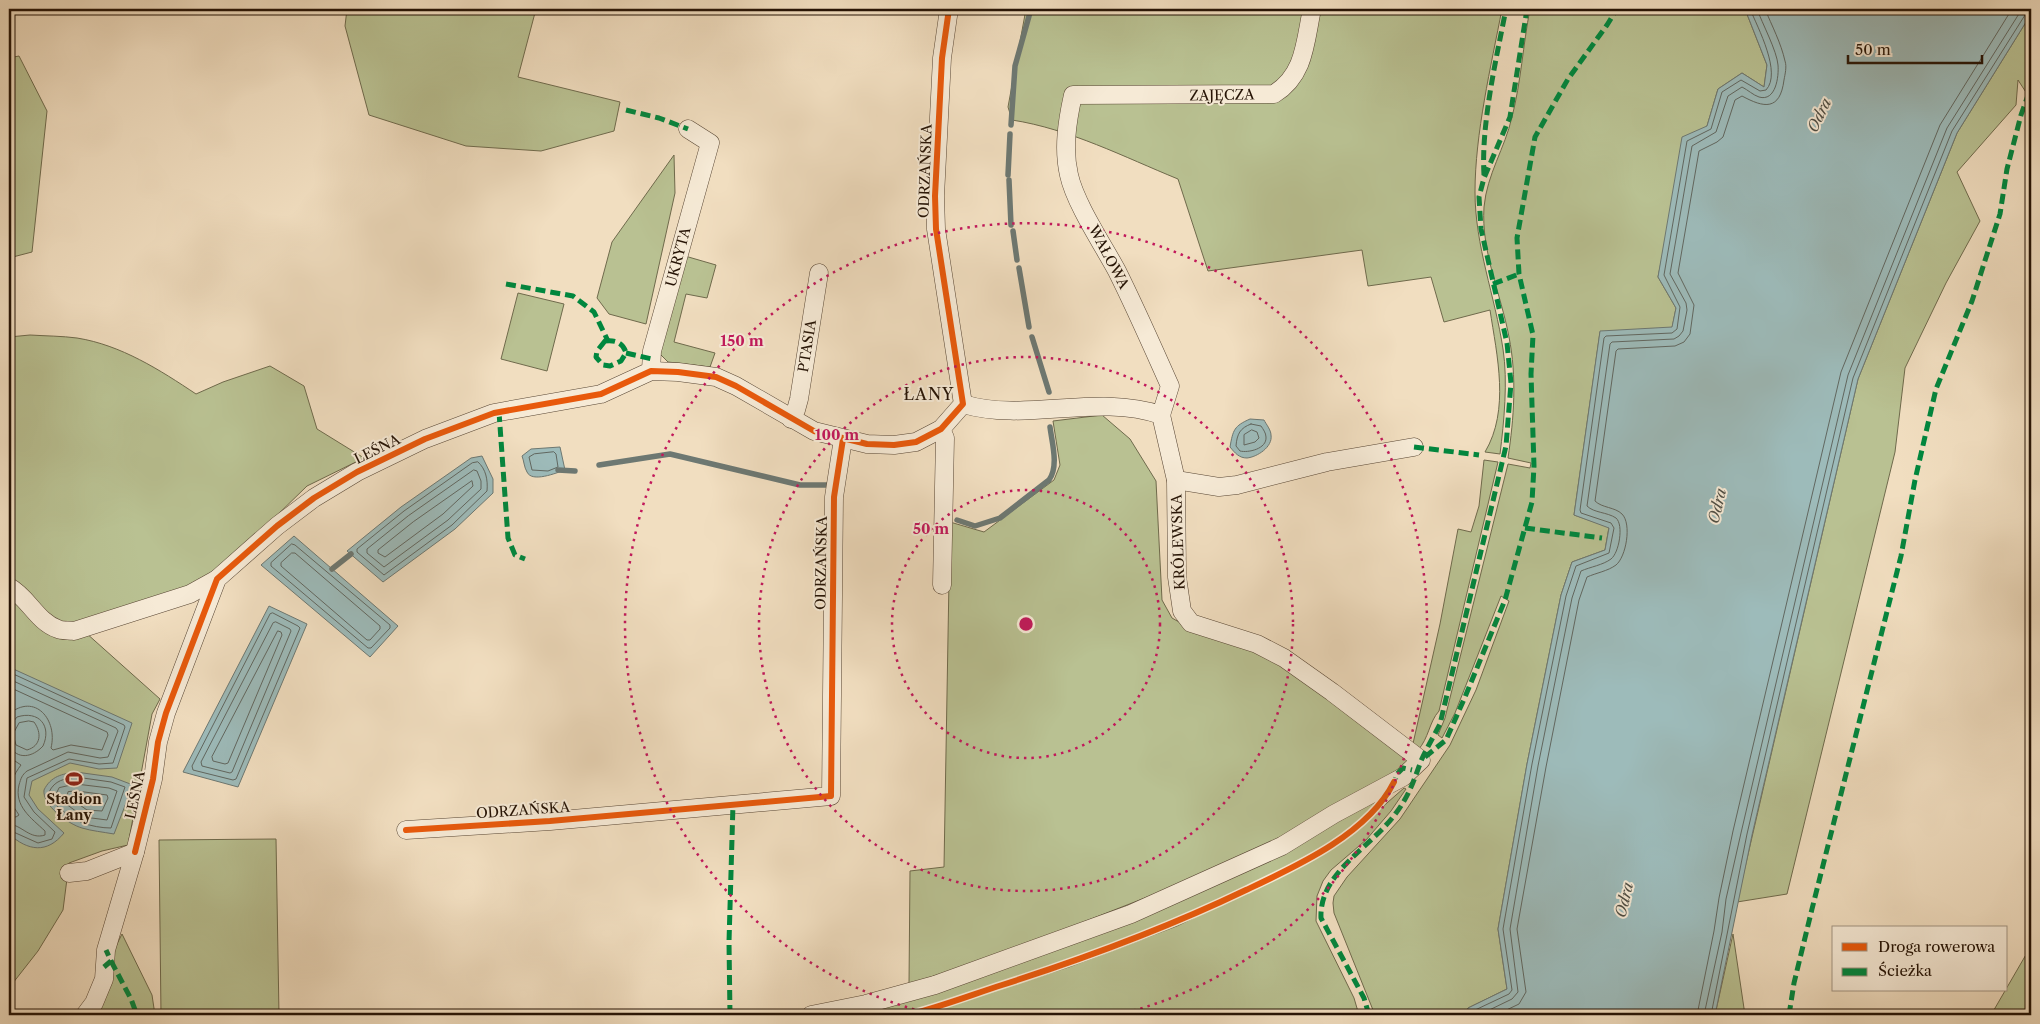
<svg xmlns="http://www.w3.org/2000/svg" width="2040" height="1024" viewBox="0 0 2040 1024" font-family="'Libre Caslon Text',serif">
<style>
.green{fill:#b9c192;stroke:#6f6a4c}
.water{fill:#9dbbba;stroke:#6d7872}
.lines{fill:none;stroke-linecap:round;stroke-linejoin:round}
.shore{stroke:#616760;stroke-width:1}
.stream{stroke:#6d7872;stroke-width:5.5}
.minor-casing{stroke:#584634;stroke-width:19}
.minor{stroke:#f6ead6;stroke-width:18}
.quiet{stroke:#00873e;stroke-width:5;stroke-dasharray:10 5;stroke-linecap:butt}
.cycleway-casing{stroke:#f6ead6;stroke-width:9}
.cycleway{stroke:#e8590c;stroke-width:6}
.ring{fill:none;stroke:#c2185b;stroke-width:2.5;stroke-dasharray:2.5 5}
.labels{text-anchor:middle;dominant-baseline:central;stroke-width:4;stroke-linejoin:round;paint-order:stroke}
.street-label{font-size:14px;fill:#251305;stroke:#f6ead6}
.poi-label{font-size:14px;font-weight:bold;fill:#251305;stroke:#f6ead6}
.water-label{font-size:15px;font-style:italic;fill:#4f4e44;stroke:#f6ead6}
.quarter-label{font-size:16px;letter-spacing:1px;fill:#251305;stroke:#f6ead6}
.centre{fill:#c2185b;stroke:#f6ead6;stroke-width:2.5}
.ring-label{font-size:15px;text-anchor:middle;font-weight:bold;fill:#c2185b;stroke:#f6ead6;stroke-width:4;stroke-linejoin:round;paint-order:stroke}
</style>
<rect width="100%" height="100%" fill="#f1dec0"/>
<filter id="stains"><feTurbulence type="fractalNoise" baseFrequency=".004" numOctaves="4"/><feColorMatrix values="0 0 0 0 .2 0 0 0 0 .09 0 0 0 0 .02 0 0 0 .5 -.17"/></filter>
<radialGradient id="worn" r=".72"><stop offset=".6" stop-color="#630" stop-opacity="0"/><stop offset="1" stop-color="#630" stop-opacity=".3"/></radialGradient>
<g class="green">
<path d="M347,9H536L518,77L620,102L614,131L541,151L466,146L369,115L345,26Z"/>
<path d="M1026,9H1305L1284,95L1316,9H1502C1491,66 1475,134 1475,192C1475,246 1495,296 1503,349C1508,381 1504,422 1500,454L1485,452C1510,410 1497,356 1490,310L1444,322L1431,277L1368,286L1362,250L1208,271L1178,179C1124,157 1070,129 1012,120L1008,107Z"/>
<path d="M1530,9H1745L1767,65L1764,87L1742,73L1718,89L1707,126L1667,233L1658,277L1676,308L1672,328L1600,332L1574,515L1609,527L1605,550L1572,562L1561,595L1527,764L1498,929L1507,989L1468,1008L1466,1015H1375L1334,913L1333,903L1334,896L1347,877L1400,819L1450,745L1476,690L1509,601L1501,596L1455,713L1442,738L1438,735L1445,718L1508,464L1530,468L1531,463L1508,458C1514,418 1517,377 1509,337C1501,294 1481,252 1484,207C1487,174 1505,148 1512,117C1521,82 1523,45 1530,9Z"/>
<path d="M2031,14V100L2018,80L2016,105L1957,172L1980,221L1946,283L1905,368L1895,452L1787,894L1737,902L1858,379L1957,133Z"/>
<path d="M19,56L47,111L32,252L9,258V58Z"/>
<path d="M674,155L675,193L646,324L609,314L597,298L612,242Z"/>
<path d="M685,256L716,265L707,298L686,294L674,342L715,353L710,367L668,362L660,354L661,346Z"/>
<path d="M518,293L564,304L547,371L501,359Z"/>
<path d="M30,335C46,336 62,336 77,338C121,345 160,370 196,394L223,382L270,366L304,386L317,429L364,458L307,486L229,562L190,587L76,624L160,699L152,714L128,845L102,851L69,863L63,910L38,951L9,988V337Z"/>
<path d="M1102,415L1130,439L1156,481L1162,600L1172,618L1186,626L1256,649L1326,694L1408,759L1407,764L1305,825L1211,872L997,956L909,984L910,871L944,867L950,522L984,532L1054,480L1060,465L1053,421Z"/>
<path d="M1484,460L1498,462L1439,711C1429,722 1429,738 1418,750L1412,748L1440,624L1458,529L1471,532L1479,506Z"/>
<path d="M1404,788L1406,789L1391,811L1366,840L1331,870L1323,881L1317,896L1316,921L1354,998L1359,1015H919L1069,967L1177,926L1321,856L1363,824Z"/>
<path d="M1378,796L1380,799L1358,822L1320,850L1278,872L1180,919L1069,961L899,1015H839L993,970Z"/>
<path d="M276,839L279,1015H161L159,840Z"/>
<path d="M122,934L152,995L155,1015H91L106,966Z"/>
<path d="M1733,934L1745,1015H1715Z"/>
<path d="M2031,946V1015H1991Z"/>
</g>
<g class="water">
<path d="M1745,9H2031V14L1957,133L1858,379L1752,835L1715,1015H1466L1468,1008L1507,989L1498,929L1527,764L1561,595L1572,562L1605,550L1609,528L1574,515L1600,331L1672,327L1676,308L1658,277L1682,137L1707,126L1718,89L1742,73L1764,87L1767,65Z"/>
<path d="M1250,419L1264,420C1266,424 1271,430 1271,435C1273,447 1257,457 1247,458C1239,458 1235,453 1230,447C1233,430 1234,426 1250,419Z"/>
<path d="M560,447L565,470C556,473 532,483 527,472C524,467 524,461 522,456L531,449Z"/>
<path d="M482,456L493,479V493L455,529L383,582L347,551L401,507L471,458Z"/>
<path d="M294,536L398,626L370,657L261,565Z"/>
<path d="M269,606L307,624L238,787L183,772Z"/>
<path d="M9,667L132,723L117,768L99,769L70,763L32,781L29,795L38,809L64,833C47,854 28,851 9,834Z"/>
<path d="M76,772L112,777L133,785L114,834C103,832 92,831 82,828C68,824 42,805 44,790C51,776 62,774 76,772Z"/>
</g>
<g class="lines">
<g class="shore">
<path d="M1251,424L1261,426C1263,429 1266,433 1266,437C1267,449 1248,453 1240,451L1236,446C1237,434 1240,428 1251,424Z"/>
<path d="M1252,430L1257,432L1259,438L1255,442L1244,445V435Z"/>
<path d="M554,452L556,454L558,467L548,471L532,470L529,457L534,454Z"/>
<path d="M478,462C486,469 488,480 487,491L452,525L384,575L357,552V549L404,511L472,463Z"/>
<path d="M474,470L477,471L481,481V489L448,520L384,567L367,553V549L408,516Z"/>
<path d="M472,481L473,486L443,514L385,557L378,553V550L413,522Z"/>
<path d="M292,544L295,545L390,625V628L371,648H368L271,566V563Z"/>
<path d="M292,553H295L380,626V629L370,640H367L281,566V563Z"/>
<path d="M273,613L298,626L300,628L236,779L233,780L193,770L192,766L270,614Z"/>
<path d="M276,622L290,629L291,631L232,772L230,773L202,766L201,762L273,623Z"/>
<path d="M278,631L281,632L282,635L228,763L225,764L213,761L212,757Z"/>
<path d="M9,672L124,725L125,727L113,763L99,764L69,759L27,778L24,797L34,812L55,832L52,839L38,843L9,830"/>
<path d="M9,679L116,728L118,731L108,757L100,758L68,752L27,771C22,775 21,778 19,785C14,806 31,818 45,831V835C30,840 22,825 9,824"/>
<path d="M9,687L107,732L108,735L102,750L71,745L53,750L51,748C58,720 35,692 9,714"/>
<path d="M29,721L34,722C42,733 41,746 27,750L16,745L13,734L19,723Z"/>
<path d="M9,727L17,717C39,710 52,726 43,746C33,757 17,761 9,745"/>
<path d="M9,757L21,765C14,774 7,788 11,800C12,806 16,810 19,815L16,817L9,816"/>
<path d="M76,777L111,782L125,787L111,828C102,828 91,826 83,823C73,819 48,803 49,792C55,780 64,779 76,777Z"/>
<path d="M76,784L109,788L117,791L107,820L84,817L55,796L59,788Z"/>
<path d="M77,791L107,795L108,798L102,811L87,810L67,796L68,792Z"/>
<path d="M1471,1015L1473,1011L1509,994L1512,990L1503,929L1532,764L1566,596L1576,566L1609,553L1614,528L1611,523L1581,513L1580,510L1604,338L1606,336L1672,333L1677,329L1680,307L1664,275L1687,141L1711,129L1722,92L1741,80L1760,91L1766,90C1782,73 1758,28 1750,9"/>
<path d="M1479,1015L1512,999L1518,992L1510,929L1538,766L1572,598L1581,571C1590,567 1603,565 1611,559C1619,553 1624,525 1616,518C1607,512 1594,513 1587,506L1610,344L1612,342L1674,339L1679,336L1683,331L1687,310L1686,303L1670,274L1692,146L1716,132L1728,96L1742,87C1748,90 1753,95 1759,97C1776,102 1779,76 1778,65C1777,51 1762,23 1757,9"/>
<path d="M1496,1015L1519,1004L1526,992L1517,929L1546,767L1579,600L1587,577C1596,573 1608,571 1616,565C1626,557 1632,524 1622,514C1615,507 1602,508 1595,501L1616,351L1618,349L1675,346L1684,342L1690,334L1694,305L1678,273L1699,151L1717,142L1723,137L1735,100L1742,96C1764,108 1780,111 1784,80C1785,74 1787,67 1785,61C1781,43 1772,26 1765,9"/>
<path d="M1697,1015L1714,931L1719,898L1733,831L1841,372L1940,125L2012,9"/>
<path d="M1704,1015L1722,932L1726,899L1741,833L1848,375L1947,128L2022,9"/>
<path d="M1711,1015L1747,834L1853,378L1952,131L2025,15L2031,12"/>
</g>
<g class="stream">
<path d="M1011,125L1015,66L1031,9"/>
<path d="M1008,175L1010,134"/>
<path d="M1009,180L1011,225"/>
<path d="M1013,231L1017,260"/>
<path d="M1019,268L1029,327"/>
<path d="M1032,337L1049,392"/>
<path d="M599,465L670,454L800,485H828"/>
<path d="M558,470L575,471"/>
<path d="M957,520L975,526L1000,518L1049,480C1059,466 1052,443 1050,427"/>
<path d="M332,569L351,554"/>
</g>
<g class="minor-casing">
<g id="minor">
<path d="M651,371L652,351L710,143L688,129"/>
<path d="M1161,415L1170,386C1153,348 1136,309 1117,271C1103,245 1075,203 1069,175C1063,149 1067,122 1073,95L1274,94C1305,75 1305,42 1312,9"/>
<path d="M791,419L796,410L799,399L819,273"/>
<path d="M941,429L945,438L942,585"/>
<path d="M1176,480L1219,487L1237,485L1327,462L1414,447"/>
<path d="M9,587C28,597 37,622 58,629C62,631 69,630 74,631L190,594L217,579"/>
<path d="M406,830L550,821L831,796L834,497L843,439"/>
<path d="M69,873L87,871L135,852"/>
<path d="M85,1015L94,1003L104,979L106,950L135,852L153,779L158,742L166,713L217,579L277,526L314,498L357,472L425,439L494,413L601,394L651,371L678,372L716,377L736,386L814,431L867,444L894,445L916,442L941,429L963,404L936,229L935,196L942,58L949,9"/>
<path d="M811,1015L866,1004L935,985L1131,914L1282,846L1334,814L1403,777L1421,760L1332,692L1284,658L1257,644L1191,623L1182,611L1177,577L1176,480L1161,415C1096,393 1027,423 963,404"/>
</g>
</g>
<use href="#minor" class="minor"/>
<g class="quiet">
<path d="M626,110L659,118L688,129"/>
<path d="M1484,175C1481,124 1496,60 1506,9"/>
<path d="M506,284L573,296L594,312L608,341"/>
<path d="M1493,284L1519,274"/>
<path d="M605,341C615,340 623,342 626,353L621,361L610,366L603,365L596,357L597,351Z"/>
<path d="M626,353L652,359"/>
<path d="M499,412L508,538L515,555L525,559"/>
<path d="M1414,447L1479,455"/>
<path d="M1525,528L1602,538"/>
<path d="M1425,757L1446,740L1465,697L1505,600L1532,502L1534,466L1531,374L1533,335L1519,274L1517,238L1535,137L1568,79L1607,25L1617,9"/>
<path d="M1392,787L1398,773L1403,768L1412,770"/>
<path d="M111,961L131,999L137,1015"/>
<path d="M104,967L111,961L106,950"/>
<path d="M730,1015L729,942L733,804"/>
<path d="M1369,1015L1364,998L1321,918C1319,872 1372,847 1396,813C1409,796 1414,780 1421,761C1426,749 1434,736 1440,724L1506,446L1511,383L1507,343L1481,229L1479,197L1484,178L1510,117L1527,9"/>
<path d="M1789,1015L1794,983L1812,909L1901,556L1915,480L1936,389L1972,301L2000,214L2007,169L2021,115L2031,87"/>
</g>
<g class="cycleway-casing">
<g id="cycleway">
<path d="M406,830L550,821L831,796L834,497L843,439"/>
<path d="M135,852L153,779L158,742L166,713L217,579L277,526L314,498L357,472L425,439L494,413L601,394L651,371L678,372L716,377L736,386L814,431L867,444L894,445L916,442L941,429L963,404L936,229L935,196L942,58L949,9"/>
<path d="M908,1015C940,1007 971,995 1002,985C1086,958 1167,928 1246,890C1297,866 1368,834 1394,782"/>
</g>
</g>
<use href="#cycleway" class="cycleway"/>
</g>
<g class="ring">
<circle cx="1026" cy="624" r="134"/>
<circle cx="1026" cy="624" r="267"/>
<path d="M936 1015A401 401 0 1 1 1116 1015"/>
</g>
<defs>
<g id="stadium-bare" transform="scale(1.35)"><path d="M0-5a6.5 5 0 1 0 0 10a6.5 5 0 1 0 0-10ZM-3.5-1.8h7v3.6h-7Z" fill="#8f2418" stroke="#f6ead6" stroke-width="2.5" paint-order="stroke"/></g>
</defs>
<g fill-rule="evenodd">
<use href="#stadium-bare" x="74" y="779"/>
</g>
<g class="labels">
<g class="street-label">
<text transform="translate(1222 95) rotate(-1)">ZAJĘCZA</text>
<text transform="translate(925 171) rotate(-88)">ODRZAŃSKA</text>
<text transform="translate(678 257) rotate(-75)">UKRYTA</text>
<text transform="translate(1109 257) rotate(62)">WAŁOWA</text>
<text transform="translate(807 346) rotate(-81)">PTASIA</text>
<text transform="translate(377 449) rotate(-26)">LEŚNA</text>
<text transform="translate(1178 542) rotate(-92)">KRÓLEWSKA</text>
<text transform="translate(821 563) rotate(-89)">ODRZAŃSKA</text>
<text transform="translate(135 795) rotate(-78)">LEŚNA</text>
<text transform="translate(523 810) rotate(-4)">ODRZAŃSKA</text>
</g>
<g class="poi-label">
<text x="74" y="799">Stadion<tspan x="74" dy="16">Łany</tspan></text>
</g>
<g class="water-label">
<text transform="translate(1819 115) rotate(-64)">Odra</text>
<text transform="translate(1717 506) rotate(-77)">Odra</text>
<text transform="translate(1624 900) rotate(-77)">Odra</text>
</g>
<g class="quarter-label">
<text x="929" y="394">ŁANY</text>
</g>
</g>
<circle cx="1026" cy="624" r="8" class="centre"/>
<g class="ring-label">
<text x="742" y="346">150 m</text>
<text x="837" y="440">100 m</text>
<text x="931" y="534">50 m</text>
</g>
<rect width="2040" height="1024" fill="none" stroke="#f1dec0" stroke-width="30"/>
<rect x="10" y="10" width="2020" height="1004" fill="none" stroke="#251305" stroke-width="2.5"/>
<rect x="15" y="15" width="2010" height="994" fill="none" stroke="#251305"/>
<rect x="1832" y="926" width="175" height="65" fill="#f6ead6" stroke="#a29482"/>
<rect x="1842" y="943" width="25" height="8" fill="#e8590c" stroke="#a29482"/>
<text x="1878" y="952" font-size="15" fill="#251305">Droga rowerowa</text>
<rect x="1842" y="968" width="25" height="8" fill="#00873e" stroke="#a29482"/>
<text x="1878" y="976" font-size="15" fill="#251305">Ścieżka</text>
<path d="M1848 55v8h134v-8" fill="none" stroke="#251305" stroke-width="2.5"/>
<text x="1855" y="55" font-size="15" fill="#251305" stroke="#f6ead6" stroke-width="4" paint-order="stroke">50 m</text>
<rect width="100%" height="100%" filter="url(#stains)"/>
<rect width="100%" height="100%" fill="url(#worn)"/>
</svg>
